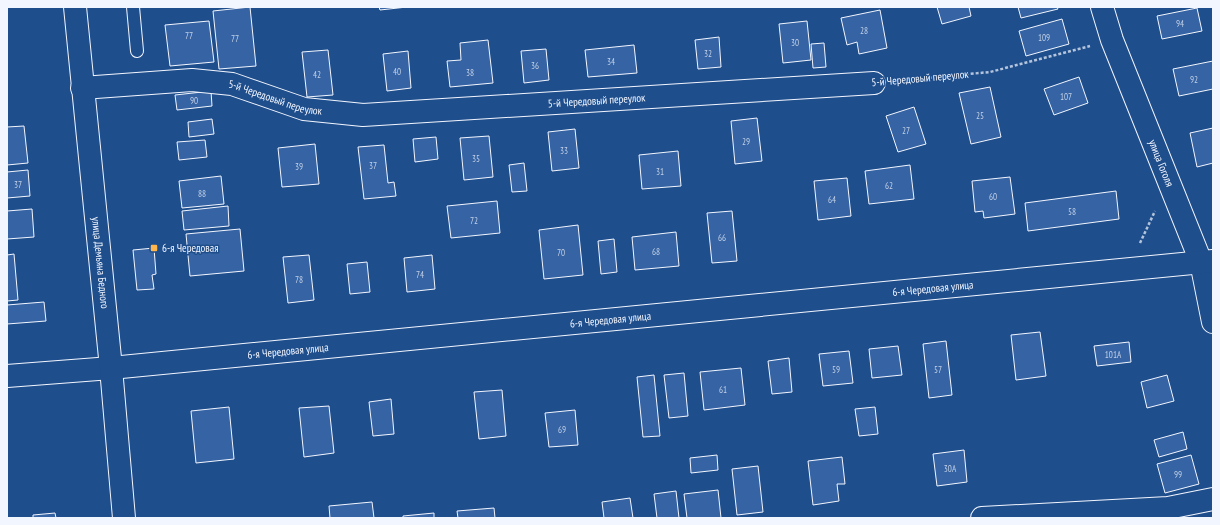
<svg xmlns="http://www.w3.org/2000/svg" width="1220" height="525" viewBox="0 0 1220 525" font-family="'PT Sans Narrow',sans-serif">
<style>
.building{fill:#3563a3;stroke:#f2f6ff}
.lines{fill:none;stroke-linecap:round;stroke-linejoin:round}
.lane-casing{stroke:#f2f6ff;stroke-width:14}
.street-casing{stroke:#f2f6ff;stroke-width:24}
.secondary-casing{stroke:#f2f6ff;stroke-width:24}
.path{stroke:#b3c4dc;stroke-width:2.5;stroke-dasharray:3 2;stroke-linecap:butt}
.lane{stroke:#1f4e8c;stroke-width:12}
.street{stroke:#1f4e8c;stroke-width:22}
.secondary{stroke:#1f4e8c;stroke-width:22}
.poi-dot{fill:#ffb74d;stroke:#1f4e8c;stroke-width:1.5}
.labels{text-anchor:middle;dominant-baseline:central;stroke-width:3;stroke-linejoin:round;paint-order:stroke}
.number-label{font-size:9px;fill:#c3d1e8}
.street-label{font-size:11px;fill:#f2f6ff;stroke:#1f4e8c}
.poi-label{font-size:11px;fill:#f2f6ff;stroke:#1f4e8c;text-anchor:start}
</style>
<rect width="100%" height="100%" fill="#1f4e8c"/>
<g class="building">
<path d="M250,7L256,66L219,69L213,11Z"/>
<path d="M379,7H407L380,10Z"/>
<path d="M937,7H969L971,16L942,24Z"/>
<path d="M1018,7H1057L1058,9L1021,18Z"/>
<path d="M1197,8L1202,31L1162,39L1157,16Z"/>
<path d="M880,10L887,48L859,54L857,42L847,45L841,18Z"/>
<path d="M1062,19L1069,44L1026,56L1019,31Z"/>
<path d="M209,21L214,62L170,66L165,25Z"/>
<path d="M807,21L811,60L783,63L779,24Z"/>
<path d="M719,37L721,67L698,69L695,40Z"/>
<path d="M488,40L493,83L450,87L447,61L461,60L460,43Z"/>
<path d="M824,43L826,67L813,68L811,44Z"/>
<path d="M634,45L637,73L588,77L585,50Z"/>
<path d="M546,49L549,80L524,83L521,51Z"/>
<path d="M328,50L333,95L307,97L302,52Z"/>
<path d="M408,51L411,88L387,91L383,54Z"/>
<path d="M1213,61V89L1179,96L1173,69Z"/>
<path d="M1079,77L1088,103L1054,115L1044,89Z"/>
<path d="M990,87L1001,137L971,144L959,93Z"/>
<path d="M211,91L212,106L177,110L175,95Z"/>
<path d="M914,107L926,144L898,152L886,116Z"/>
<path d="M757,118L762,161L735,164L731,121Z"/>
<path d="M212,119L214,134L189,137L188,122Z"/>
<path d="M24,126L28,163L7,165V127Z"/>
<path d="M1213,128V163L1197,167L1190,133Z"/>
<path d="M575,129L579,168L552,171L548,132Z"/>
<path d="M489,136L493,177L464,180L460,138Z"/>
<path d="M436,137L438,159L415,162L413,139Z"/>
<path d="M205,140L207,157L179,160L177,142Z"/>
<path d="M315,144L319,184L282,187L278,148Z"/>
<path d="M384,145L388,183L394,182L396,196L364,199L358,147Z"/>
<path d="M678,151L681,186L642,189L639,155Z"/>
<path d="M524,163L527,191L512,192L509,165Z"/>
<path d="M910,165L914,199L869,204L865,171Z"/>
<path d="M28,170L30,196L7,198V172Z"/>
<path d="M221,176L224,204L182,208L179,181Z"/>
<path d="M1010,177L1015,214L984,218L983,211L975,212L972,181Z"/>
<path d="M847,178L851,216L818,220L814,181Z"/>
<path d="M1116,191L1119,219L1028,231L1025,203Z"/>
<path d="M497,201L500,233L451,238L447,206Z"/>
<path d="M228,206L229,226L184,230L182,211Z"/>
<path d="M32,209L34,237L7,239V211Z"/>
<path d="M732,211L737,261L712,263L707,213Z"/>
<path d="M578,225L583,275L544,279L539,230Z"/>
<path d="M240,229L244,271L190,276L186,234Z"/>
<path d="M676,232L679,266L635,270L632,237Z"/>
<path d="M614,239L617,272L601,274L598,241Z"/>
<path d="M154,248L156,274L152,275L154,289L137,290L133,250Z"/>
<path d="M14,254L18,300L7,301V255Z"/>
<path d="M309,255L314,300L288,303L283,257Z"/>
<path d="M432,255L435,289L407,292L404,258Z"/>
<path d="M367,262L370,292L350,294L347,264Z"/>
<path d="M44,302L46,321L7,324V305Z"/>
<path d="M1040,332L1046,376L1016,380L1011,335Z"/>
<path d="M946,341L952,395L929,398L923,344Z"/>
<path d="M1129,342L1131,362L1097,366L1094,346Z"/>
<path d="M898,346L902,375L872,378L869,349Z"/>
<path d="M849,351L853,383L823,386L819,354Z"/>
<path d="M789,358L792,392L772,394L768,361Z"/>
<path d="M741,368L745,405L704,410L700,372Z"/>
<path d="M684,373L688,416L669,418L664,375Z"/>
<path d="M654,375L660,436L643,437L637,377Z"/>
<path d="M1167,375L1174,401L1147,408L1141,382Z"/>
<path d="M502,390L506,436L479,439L474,392Z"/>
<path d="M391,399L394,434L373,436L369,402Z"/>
<path d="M329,406L334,453L304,457L299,408Z"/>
<path d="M229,407L234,459L196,463L191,411Z"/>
<path d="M875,407L878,434L859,436L855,409Z"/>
<path d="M575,410L578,445L549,447L545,413Z"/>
<path d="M1183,432L1187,449L1159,457L1154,440Z"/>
<path d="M964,450L967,482L937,486L933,454Z"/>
<path d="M717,455L718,470L691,473L690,458Z"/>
<path d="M1191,455L1199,484L1165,493L1157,464Z"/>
<path d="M842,457L845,484H837L839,501L813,505L808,461Z"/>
<path d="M758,466L763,512L737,515L732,469Z"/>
<path d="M718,490L721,518H687L684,494Z"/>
<path d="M676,491L679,518H657L654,494Z"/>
<path d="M630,498L633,518H604L602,502Z"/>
<path d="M372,502L374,518H330L329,506Z"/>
<path d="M494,508L495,518H458L457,511Z"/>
<path d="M55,513L56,518H33V515Z"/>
<path d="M434,513V518H403V516Z"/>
</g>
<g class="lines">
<g class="lane-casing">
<path id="lane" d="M133,7L137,51"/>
</g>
<g class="street-casing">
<g id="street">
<path id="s1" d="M1102,7L1112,40L1201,262L1213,322"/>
<path id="s2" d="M82,88L192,80L232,84L304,109L363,115L874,83"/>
<path id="s3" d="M7,376L111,368L1213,261"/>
<path d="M982,518L1168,508L1213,499"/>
</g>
</g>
<g class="secondary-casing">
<g id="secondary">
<path id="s4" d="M75,7L111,368L124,518"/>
</g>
</g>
<g class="path">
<path d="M896,81L990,72L1090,46"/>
<path d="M1140,243L1155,211"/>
</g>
<use href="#lane" class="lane"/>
<use href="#street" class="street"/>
<use href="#secondary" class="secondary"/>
</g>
<rect class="poi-dot" x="150" y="244" width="8" height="8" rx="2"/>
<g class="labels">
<g class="number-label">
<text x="1180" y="23">94</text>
<text x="864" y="30">28</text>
<text x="189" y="35">77</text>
<text x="1044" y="37">109</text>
<text x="235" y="38">77</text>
<text x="795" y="42">30</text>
<text x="708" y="53">32</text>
<text x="611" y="61">34</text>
<text x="535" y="65">36</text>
<text x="397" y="71">40</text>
<text x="470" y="72">38</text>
<text x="317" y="74">42</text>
<text x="1194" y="79">92</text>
<text x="1066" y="96">107</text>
<text x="194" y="100">90</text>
<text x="980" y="115">25</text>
<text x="906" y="130">27</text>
<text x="746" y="141">29</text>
<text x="564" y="150">33</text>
<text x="476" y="158">35</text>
<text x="373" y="165">37</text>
<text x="299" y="166">39</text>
<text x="660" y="171">31</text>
<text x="18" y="184">37</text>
<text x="889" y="185">62</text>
<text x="202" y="193">88</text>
<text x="993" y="196">60</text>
<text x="832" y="199">64</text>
<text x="1072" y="211">58</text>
<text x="474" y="220">72</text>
<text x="722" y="237">66</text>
<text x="656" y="251">68</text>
<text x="561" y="252">70</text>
<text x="420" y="274">74</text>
<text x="299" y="279">78</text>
<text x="1113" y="354">101А</text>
<text x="836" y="369">59</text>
<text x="938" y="369">57</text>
<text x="723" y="389">61</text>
<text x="562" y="429">69</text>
<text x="950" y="468">30А</text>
<text x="1178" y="474">99</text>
</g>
<g class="street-label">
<text transform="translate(920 78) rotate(-5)">5-й Чередовый переулок</text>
<text stroke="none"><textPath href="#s2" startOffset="196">5-й Чередовый переулок</textPath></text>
<text stroke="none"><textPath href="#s2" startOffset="520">5-й Чередовый переулок</textPath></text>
<text stroke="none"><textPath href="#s1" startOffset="167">улица Гоголя</textPath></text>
<text stroke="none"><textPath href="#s4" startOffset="257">улица Демьяна Бедного</textPath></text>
<text stroke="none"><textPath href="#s3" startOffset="930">6-я Чередовая улица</textPath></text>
<text stroke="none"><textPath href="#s3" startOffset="606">6-я Чередовая улица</textPath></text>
<text stroke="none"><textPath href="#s3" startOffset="282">6-я Чередовая улица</textPath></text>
</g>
<g class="poi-label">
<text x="162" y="248">6-я Чередовая</text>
</g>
</g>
<rect width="1220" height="525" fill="none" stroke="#f2f6ff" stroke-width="16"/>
</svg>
